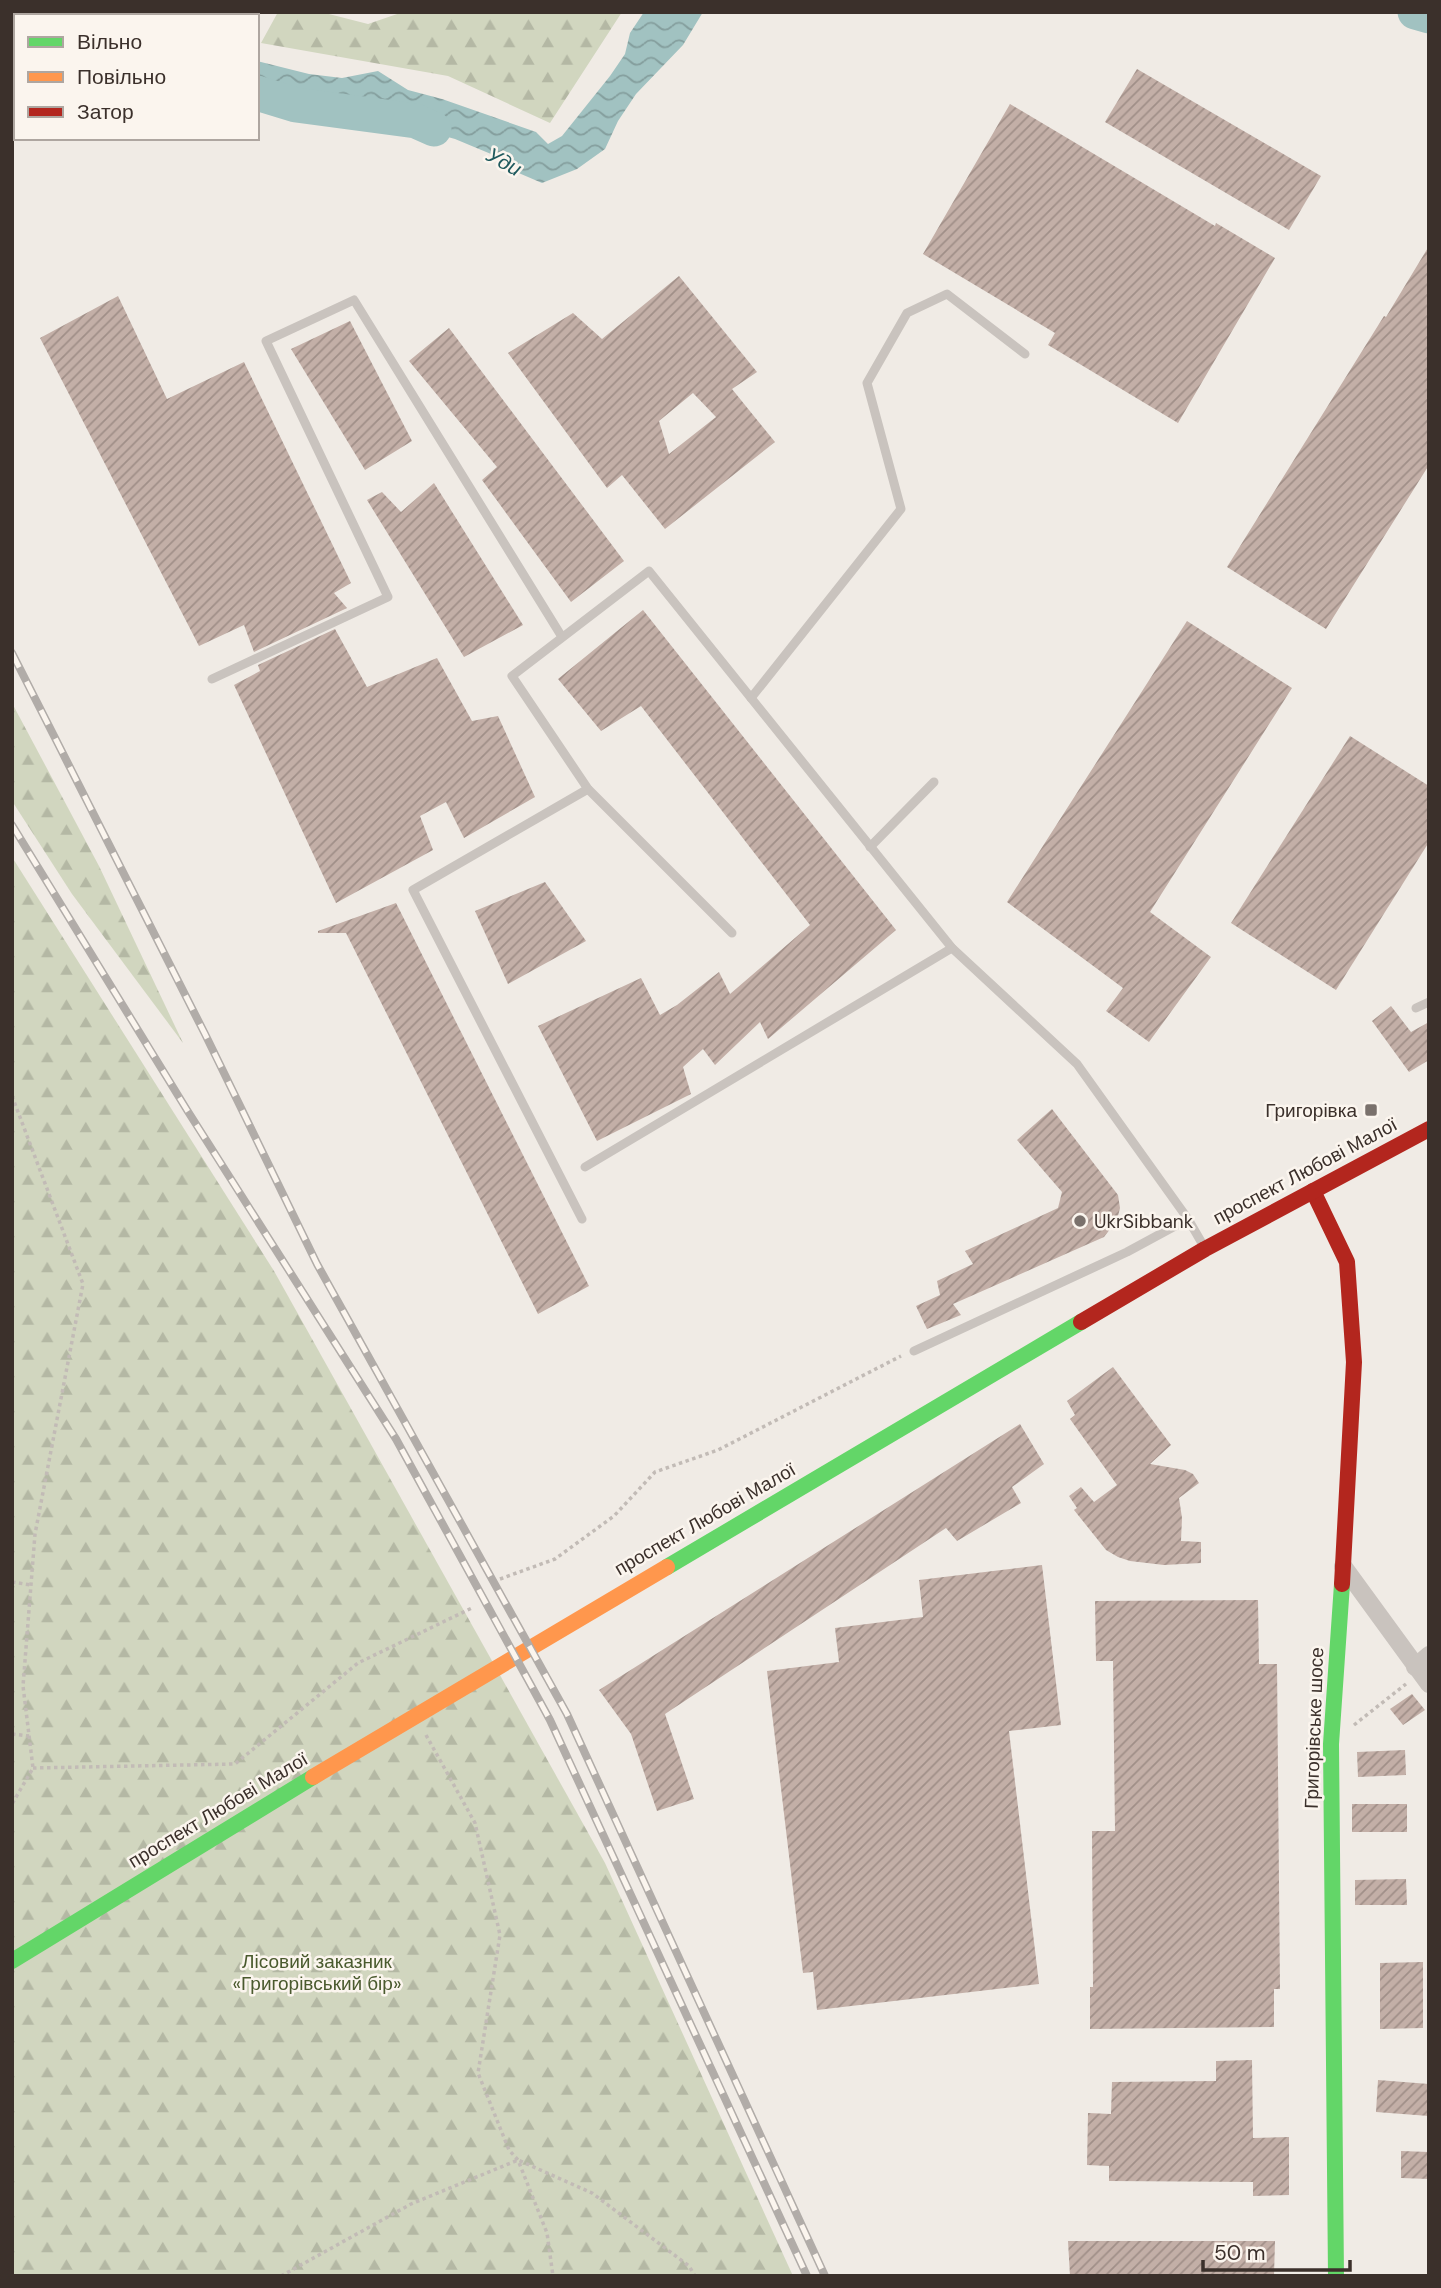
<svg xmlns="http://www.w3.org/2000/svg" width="1441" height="2288" viewBox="0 0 1441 2288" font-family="'DM Sans',sans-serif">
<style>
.forest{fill:url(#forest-firs)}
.water{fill:url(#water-waves)}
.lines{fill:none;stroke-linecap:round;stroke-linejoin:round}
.river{stroke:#a1c2c1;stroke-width:35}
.building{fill:url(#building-hatch);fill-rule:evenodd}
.path{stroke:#c2bbb6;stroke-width:3.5;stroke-dasharray:3.5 3.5;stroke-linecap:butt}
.lane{stroke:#c9c3be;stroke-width:9}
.street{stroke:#c9c3be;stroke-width:18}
.fast{stroke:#63d668;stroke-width:16}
.slow{stroke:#ff974d;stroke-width:16}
.jam{stroke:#b3261e;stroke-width:16}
.rail-casing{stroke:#b1aca8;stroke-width:8}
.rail{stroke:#fbf5ee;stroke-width:5;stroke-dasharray:16;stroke-linecap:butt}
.poi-dot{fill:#7a716c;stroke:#fbf5ee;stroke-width:2.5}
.labels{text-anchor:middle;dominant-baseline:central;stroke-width:5;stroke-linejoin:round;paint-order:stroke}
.poi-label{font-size:19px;fill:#3b302b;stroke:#fbf5ee;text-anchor:end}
.street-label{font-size:19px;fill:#3b302b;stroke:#fbf5ee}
.park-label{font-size:19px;fill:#4a5a2e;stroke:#fbf5ee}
.water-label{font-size:21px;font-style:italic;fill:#1f5a5e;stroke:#fbf5ee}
</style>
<defs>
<pattern id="forest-firs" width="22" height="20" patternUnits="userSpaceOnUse" patternTransform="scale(1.75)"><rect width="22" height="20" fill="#d1d6bf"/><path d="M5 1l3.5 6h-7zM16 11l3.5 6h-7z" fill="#b4b8a4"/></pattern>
<pattern id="water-waves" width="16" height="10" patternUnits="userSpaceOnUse" patternTransform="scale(1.75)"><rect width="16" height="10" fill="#a1c2c1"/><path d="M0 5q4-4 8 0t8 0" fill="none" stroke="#849e9d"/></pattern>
<pattern id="building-hatch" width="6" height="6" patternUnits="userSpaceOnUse" patternTransform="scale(1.75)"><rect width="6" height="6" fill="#c3afa7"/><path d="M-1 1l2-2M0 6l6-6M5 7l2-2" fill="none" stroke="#a08f88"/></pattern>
</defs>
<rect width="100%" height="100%" fill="#f0ebe5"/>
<g class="forest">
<path d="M278,12H321L368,24L403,12H622L550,123L448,76L261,43Z"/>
<path d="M12,703L99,866L183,1043L72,894L12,801Z"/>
<path d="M12,857L274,1271L605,1863L793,2276H12Z"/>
</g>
<path class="water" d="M644,12H703L683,45L636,94L618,121L605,149L577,169L542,183L514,171L491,154L455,139L419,129L387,117L352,110H294L257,100V61L309,74L342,78L378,71L408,90L442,99L536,132L548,144L562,136L610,76L625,54L630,33Z"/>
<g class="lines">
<g class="river">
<path d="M18,12L28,16"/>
<path d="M1415,12L1429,16"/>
<path d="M257,93L296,105L416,121L434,129"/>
</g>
</g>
<g class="building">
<path d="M1137,69L1321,176L1289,230L1105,122Z"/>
<path d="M1010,104L1215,226L1216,223L1275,258L1178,423L1048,345L1055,333L923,254Z"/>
<path d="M1429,246V465L1326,629L1227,567L1384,316L1386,317Z"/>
<path d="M679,276L757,372L732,389L775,442L665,529L622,475L607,488L508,353L573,313L602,339ZM693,393L716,417L669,454L659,421Z"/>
<path d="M118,296L167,399L244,362L351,583L334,593L347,608L254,652L244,625L199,646L40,338Z"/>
<path d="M350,321L412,441L365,470L291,349Z"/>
<path d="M449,328L624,561L571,602L482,480L497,467L409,361Z"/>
<path d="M434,483L523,625L464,657L367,500L382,492L401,512Z"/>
<path d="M643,610L896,930L768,1039L760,1022L715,1065L703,1049L683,1067L691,1094L597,1141L538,1026L641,978L660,1015L677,1005L719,972L730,994L810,925L641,706L601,731L558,679Z"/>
<path d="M1187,621L1292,688L1150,912L1211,957L1149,1042L1106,1011L1123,988L1007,902Z"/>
<path d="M335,629L367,687L437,658L472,721L498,716L535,797L464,838L446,802L420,816L433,850L336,903L234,685L260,671L258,665Z"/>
<path d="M1350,736L1429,786V842L1336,990L1231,923Z"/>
<path d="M545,882L586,941L508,984L475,911Z"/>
<path d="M396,903L589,1286L538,1314L346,933H318V931Z"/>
<path d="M1391,1006L1411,1032L1429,1022V1060L1409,1072L1372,1021Z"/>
<path d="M1052,1109L1118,1195L1120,1208L1117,1220L1104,1237L953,1304L961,1315L927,1329L916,1306L940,1295L937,1281L973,1264L965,1251L1058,1208L1062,1192L1017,1140Z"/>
<path d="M1113,1367L1171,1445L1150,1464L1185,1470L1193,1474L1199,1483L1179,1498L1182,1518L1181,1541L1201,1542V1563L1164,1565L1130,1561L1118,1557L1106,1550L1074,1510L1077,1508L1069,1496L1081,1487L1094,1502L1117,1485L1070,1419L1075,1415L1067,1401Z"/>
<path d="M1020,1424L1044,1464L1012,1487L1021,1503L957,1541L946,1528L665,1714L694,1799L657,1811L631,1734L599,1690Z"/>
<path d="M1042,1565L1061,1725L1009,1731L1039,1984L817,2010L813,1972L803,1973L767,1671L839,1662L835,1628L923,1617L919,1580Z"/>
<path d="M1258,1600L1259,1664H1277L1280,1989H1274V2027L1090,2029V1987H1093L1092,1831H1115L1113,1661H1096L1095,1601Z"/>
<path d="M1412,1694L1425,1710L1403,1725L1390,1709Z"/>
<path d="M1405,1750L1406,1775L1358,1777L1357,1752Z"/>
<rect x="1352" y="1804" width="55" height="28"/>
<path d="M1406,1879L1407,1905H1355V1880Z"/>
<path d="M1423,1962V2028L1380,2029V1963Z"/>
<path d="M1252,2060L1253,2138L1289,2137V2195L1253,2196V2182L1109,2181V2166L1087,2165L1088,2113L1111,2114L1112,2082L1216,2081V2061Z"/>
<path d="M1378,2080L1429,2084V2116L1376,2112Z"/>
<path d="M1401,2151L1429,2152V2179L1401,2178Z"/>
<path d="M1068,2241H1275L1274,2276H1070Z"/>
</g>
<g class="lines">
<g class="path">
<path d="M12,1096L83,1284L35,1534L23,1686L33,1768L12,1804"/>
<path d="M500,1579L555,1559L614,1516L655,1472L718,1450L901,1356"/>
<path d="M12,1582L31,1585"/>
<path d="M1354,1725L1406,1684"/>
<path d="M12,1734L29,1736"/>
<path d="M426,1735L475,1823L500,1935L478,2073L509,2150L518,2160L547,2233L553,2276"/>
<path d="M33,1768L235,1764L358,1663L474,1607"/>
<path d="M281,2276L411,2204L518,2160L592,2193L689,2266L695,2276"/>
</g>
<g class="lane">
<path d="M212,679L388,597L266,341L354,300L562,637"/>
<path d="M751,698L901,509L867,383L907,313L947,294L1025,354"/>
<path d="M870,847L934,782"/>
<path d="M732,933L588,789L512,676L649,571L952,948L1077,1064L1188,1219L1203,1245"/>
<path d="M1416,1008L1429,1002"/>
<path d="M585,1167L952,948"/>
<path d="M582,1219L413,890L588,789"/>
<path d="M914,1351L1127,1252L1188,1219"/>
</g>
<g class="street">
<path d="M1343,1566L1429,1684"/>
<path d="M1415,1667L1429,1655"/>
</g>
<g class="fast">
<path d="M667,1567L1081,1322"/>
<path d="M12,1961L313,1777"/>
<path d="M1336,2276L1331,1744L1342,1584"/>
</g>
<path class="slow" d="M313,1777L667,1567"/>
<g class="jam">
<path d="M1313,1191L1347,1262L1354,1362L1342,1584"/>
<path d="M1081,1322L1205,1249L1429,1129"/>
</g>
<g class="rail-casing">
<g id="rail">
<path d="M12,653L205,1034L317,1264L567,1714L825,2276"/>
<path d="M12,825L187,1110L396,1439L550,1720L807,2276"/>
</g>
</g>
<use href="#rail" class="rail"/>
</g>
<g class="poi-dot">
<rect x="1364" y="1103" width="14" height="14" rx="3.5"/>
<circle cx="1080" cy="1221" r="7"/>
</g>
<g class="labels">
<g class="poi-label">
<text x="1357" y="1110">Григорівка</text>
<text x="1094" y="1221" text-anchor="start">UkrSibbank</text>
</g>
<g class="street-label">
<text transform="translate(1305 1171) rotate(-28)">проспект Любові Малої</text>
<text transform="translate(705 1519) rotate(-30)">проспект Любові Малої</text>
<text transform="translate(1314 1728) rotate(-88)">Григорівське шосе</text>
<text transform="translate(218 1810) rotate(-31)">проспект Любові Малої</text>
</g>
<g class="park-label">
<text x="317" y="1961">Лісовий заказник<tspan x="317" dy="22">«Григорівський бір»</tspan></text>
</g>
<g class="water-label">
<text transform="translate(504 162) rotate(29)">Уди</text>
</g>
</g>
<rect width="1441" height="2288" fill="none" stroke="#3b302b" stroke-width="28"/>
<rect x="14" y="14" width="245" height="126" fill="#fbf5ee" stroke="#aea6a0" stroke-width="2"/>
<rect x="28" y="37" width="35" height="10" fill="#63d668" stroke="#aea6a0" stroke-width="2"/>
<text x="77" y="49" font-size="21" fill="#3b302b">Вільно</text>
<rect x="28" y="72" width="35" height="10" fill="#ff974d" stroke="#aea6a0" stroke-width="2"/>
<text x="77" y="84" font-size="21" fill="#3b302b">Повільно</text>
<rect x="28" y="107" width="35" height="10" fill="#b3261e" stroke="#aea6a0" stroke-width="2"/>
<text x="77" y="119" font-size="21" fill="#3b302b">Затор</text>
<path d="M1203 2260v10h147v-10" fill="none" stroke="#3b302b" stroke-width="3.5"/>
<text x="1214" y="2260" font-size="21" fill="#3b302b" stroke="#fbf5ee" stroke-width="5" paint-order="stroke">50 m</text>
</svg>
